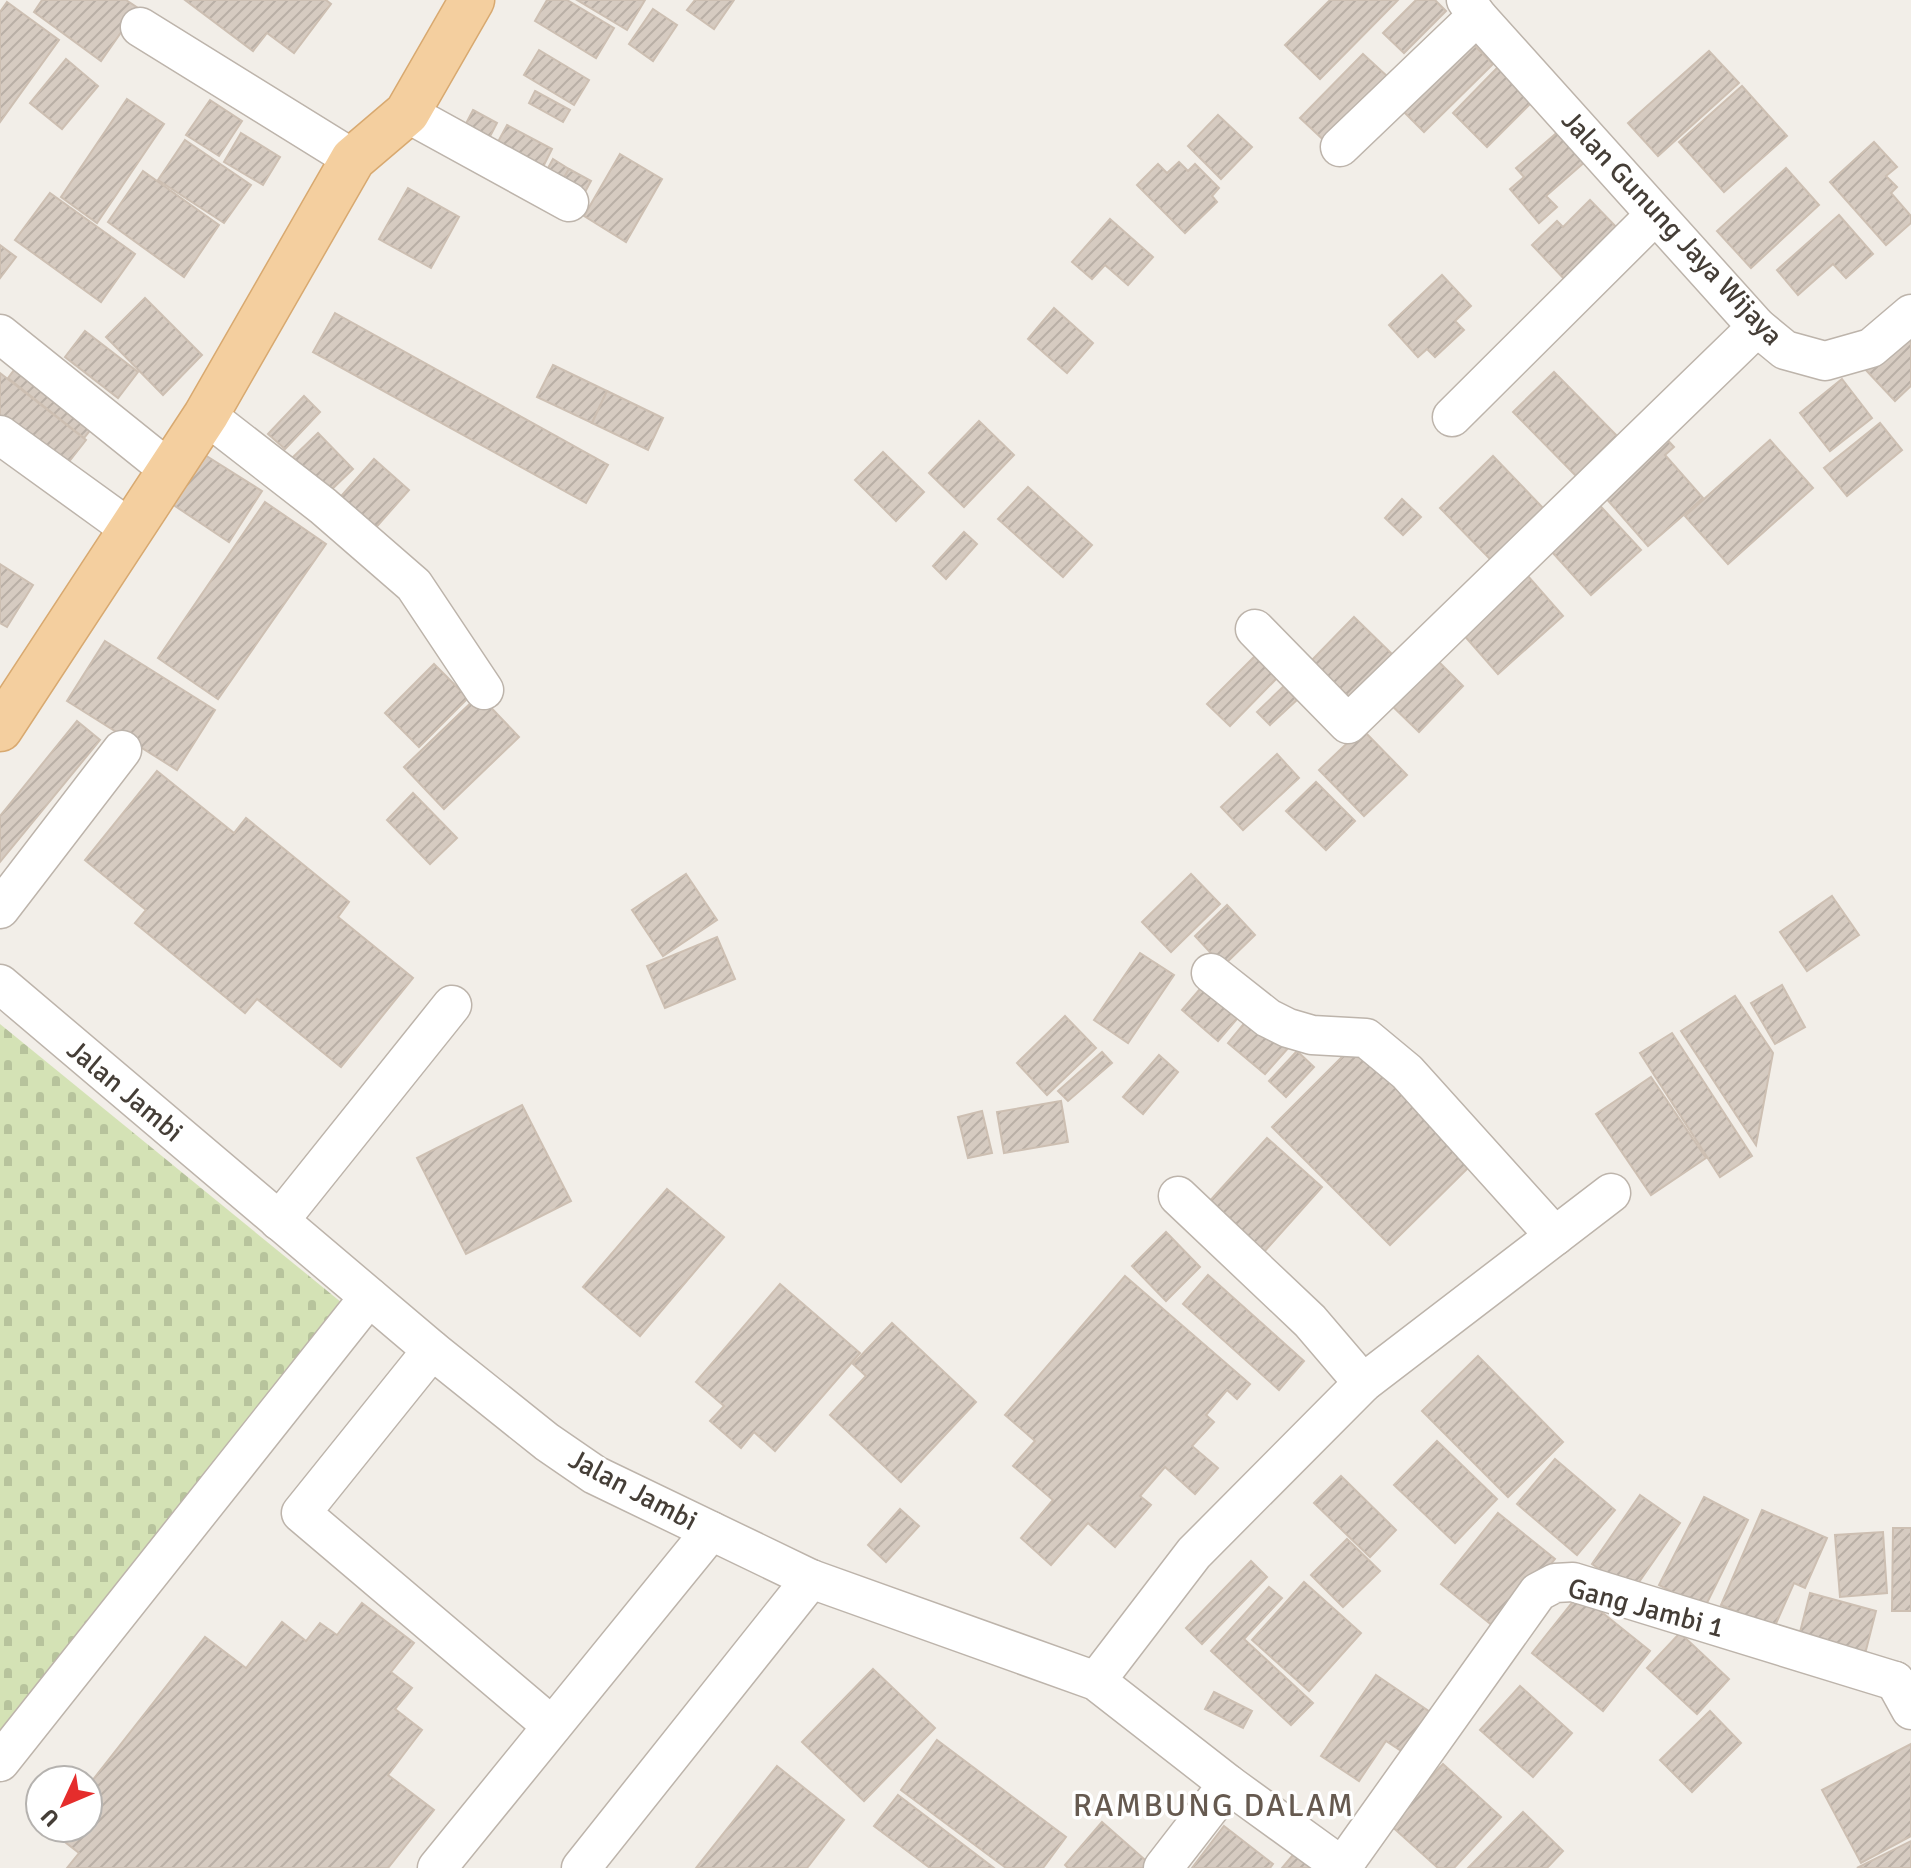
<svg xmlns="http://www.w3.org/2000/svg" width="1911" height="1868" viewBox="0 0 1911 1868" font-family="Signika,sans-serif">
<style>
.cemetery{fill:url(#cemetery-stones)}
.building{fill:url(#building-hatch);stroke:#cdbfb2;stroke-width:2}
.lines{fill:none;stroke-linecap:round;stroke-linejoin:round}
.minor-casing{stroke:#bdb4ab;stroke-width:41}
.major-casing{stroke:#d8a970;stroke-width:47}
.minor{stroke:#fff;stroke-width:38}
.major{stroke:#f4cf9f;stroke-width:44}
.labels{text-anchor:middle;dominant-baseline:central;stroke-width:7;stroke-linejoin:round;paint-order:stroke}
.street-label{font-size:28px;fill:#453e37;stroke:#fff}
.quarter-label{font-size:32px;letter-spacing:2px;fill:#665a50;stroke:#fff}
</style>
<defs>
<pattern id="cemetery-stones" width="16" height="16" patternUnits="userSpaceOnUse" patternTransform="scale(2)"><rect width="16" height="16" fill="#d4e2b5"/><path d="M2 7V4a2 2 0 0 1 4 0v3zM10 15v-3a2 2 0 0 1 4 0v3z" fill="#b7c39c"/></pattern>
<pattern id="building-hatch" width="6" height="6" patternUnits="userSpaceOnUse" patternTransform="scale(2)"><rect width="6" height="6" fill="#d6cbc1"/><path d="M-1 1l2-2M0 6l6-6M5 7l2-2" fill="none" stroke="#b9afa6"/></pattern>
</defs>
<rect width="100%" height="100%" fill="#f2eee8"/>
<path class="cemetery" d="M0,1024L347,1307L0,1733Z"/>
<g class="building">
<path d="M42,0H126L138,8L101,61L34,12Z"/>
<path d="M185,0H326L331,4L294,53L267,33L253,51Z"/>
<path d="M547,0H567L614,28L596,58L535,21Z"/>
<path d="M577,0H645L627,30Z"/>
<path d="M695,0H734L714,29L687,10Z"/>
<path d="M1330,0H1398L1320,79L1285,45Z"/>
<path d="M1416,0H1435L1446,11L1404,53L1383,33Z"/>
<path d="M7,2L59,40L0,122V12Z"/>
<path d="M653,9L677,25L653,61L629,44Z"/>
<path d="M1466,37L1493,64L1424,132L1397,105Z"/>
<path d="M539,50L589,80L574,105L524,75Z"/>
<path d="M1709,51L1739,83L1658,156L1628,123Z"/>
<path d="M1363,54L1387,76L1331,147L1300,118Z"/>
<path d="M66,59L98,86L62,129L30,103Z"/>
<path d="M1499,66L1534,100L1487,147L1453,113Z"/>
<path d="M1742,86L1787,136L1724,192L1679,142Z"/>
<path d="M535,91L570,110L563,122L529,103Z"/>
<path d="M127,99L164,124L97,223L61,197Z"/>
<path d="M210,100L242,121L219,156L186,135Z"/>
<path d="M473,110L497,123L484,148L460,135Z"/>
<path d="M1218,115L1252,147L1221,179L1188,146Z"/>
<path d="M507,125L552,149L539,175L493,151Z"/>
<path d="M1560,130L1586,161L1546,196L1557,207L1539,223L1510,189L1524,177L1516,168Z"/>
<path d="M241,133L280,157L263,185L224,162Z"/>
<path d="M185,140L251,185L224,223L158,180Z"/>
<path d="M1874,142L1897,167L1886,176L1897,187L1891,193L1911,216V223L1886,245L1830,182Z"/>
<path d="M620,154L662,179L626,242L584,216Z"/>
<path d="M553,159L569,169L558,188L542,179Z"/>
<path d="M1179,162L1188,171L1195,164L1219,188L1212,196L1217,202L1185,233L1137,185L1158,164L1167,173Z"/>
<path d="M1786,168L1819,205L1751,268L1717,231Z"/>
<path d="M569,169L591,181L580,201L558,188Z"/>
<path d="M143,171L219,225L184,277L108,222Z"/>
<path d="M408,188L459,217L431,268L379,239Z"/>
<path d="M50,193L135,254L101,302L15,240Z"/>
<path d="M1590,200L1621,232L1568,283L1532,245L1557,221L1563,227Z"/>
<path d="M1839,215L1873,254L1846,278L1833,264L1798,295L1777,270Z"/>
<path d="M1110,219L1153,257L1128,285L1105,265L1092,279L1072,262Z"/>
<path d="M0,245L16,257L0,278Z"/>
<path d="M1442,275L1471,306L1455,321L1464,330L1435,357L1427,349L1418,357L1389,325Z"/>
<path d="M145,298L202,355L163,395L106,337Z"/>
<path d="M1054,308L1093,343L1067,373L1028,339Z"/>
<path d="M335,313L608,465L586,503L313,352Z"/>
<path d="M85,331L138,372L118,398L65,357Z"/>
<path d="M1911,333V386L1895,401L1865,369Z"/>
<path d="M23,358L100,418L84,438L8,378Z"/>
<path d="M553,365L607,391L592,423L537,397Z"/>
<path d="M1554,372L1624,443L1583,483L1513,412Z"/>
<path d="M0,373L86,440L60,473L0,428Z"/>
<path d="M1842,379L1872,418L1830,451L1800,413Z"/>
<path d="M607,391L663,418L648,450L592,423Z"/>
<path d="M304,396L320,412L285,449L268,434Z"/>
<path d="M979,421L1014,455L964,507L929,473Z"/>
<path d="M1880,423L1902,450L1847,496L1824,468Z"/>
<path d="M1660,432L1674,447L1665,455L1703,498L1648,546L1597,488Z"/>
<path d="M318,433L353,469L327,494L292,458Z"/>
<path d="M1770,440L1813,488L1728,564L1685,516Z"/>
<path d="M883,452L924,492L896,521L855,480Z"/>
<path d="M205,455L262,491L229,542L172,504Z"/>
<path d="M1493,456L1544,509L1491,560L1440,508Z"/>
<path d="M374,459L409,490L371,533L336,502Z"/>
<path d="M1028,487L1092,545L1063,577L998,519Z"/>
<path d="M1592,497L1641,550L1591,595L1543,542Z"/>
<path d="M1402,499L1421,517L1403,535L1385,518Z"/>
<path d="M265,502L326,544L218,699L158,658Z"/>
<path d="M964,532L977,544L946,579L933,566Z"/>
<path d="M0,564L33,585L7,627L0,623Z"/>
<path d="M1520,567L1563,616L1498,674L1455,625Z"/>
<path d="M1354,617L1393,655L1351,699L1311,661Z"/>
<path d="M105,641L215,710L177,770L67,701Z"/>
<path d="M1258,653L1280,675L1230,726L1207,704Z"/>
<path d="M1430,653L1463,686L1419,732L1385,699Z"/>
<path d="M434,664L468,698L419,747L385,713Z"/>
<path d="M1284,686L1297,700L1270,725L1257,712Z"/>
<path d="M479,695L519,737L444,809L404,767Z"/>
<path d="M77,721L100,740L0,862V816Z"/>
<path d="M1362,729L1407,775L1364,816L1319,770Z"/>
<path d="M1277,754L1299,778L1243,830L1221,807Z"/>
<path d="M157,771L234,833L246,818L349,902L338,917L413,978L341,1067L257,999L245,1013L135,923L146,910L85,860Z"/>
<path d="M1316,782L1355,821L1326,850L1286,811Z"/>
<path d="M413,793L457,838L430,864L387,820Z"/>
<path d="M686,874L717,920L663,956L632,910Z"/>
<path d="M1191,874L1220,904L1171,952L1142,922Z"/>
<path d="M1832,896L1859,935L1807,971L1780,932Z"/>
<path d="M1227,905L1255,935L1223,966L1195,936Z"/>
<path d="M717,937L735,979L665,1008L647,966Z"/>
<path d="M1140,953L1174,975L1128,1043L1094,1020Z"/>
<path d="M1206,982L1242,1013L1218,1041L1182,1010Z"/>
<path d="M1782,985L1805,1027L1775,1044L1751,1003Z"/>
<path d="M1735,996L1773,1053L1756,1145L1681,1031Z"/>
<path d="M1251,1015L1289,1047L1265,1074L1228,1043Z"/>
<path d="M1065,1016L1096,1048L1047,1095L1017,1063Z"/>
<path d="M1672,1033L1752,1156L1720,1177L1640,1053Z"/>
<path d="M1355,1044L1473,1163L1390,1245L1272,1127Z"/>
<path d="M1297,1051L1314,1067L1286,1097L1269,1081Z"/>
<path d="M1102,1052L1112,1063L1068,1101L1058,1091Z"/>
<path d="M1159,1055L1178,1072L1143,1114L1123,1097Z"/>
<path d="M1651,1077L1706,1158L1651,1195L1596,1114Z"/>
<path d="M1061,1101L1068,1142L1004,1153L997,1112Z"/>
<path d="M522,1105L571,1201L466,1254L417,1158Z"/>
<path d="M982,1111L992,1153L968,1158L958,1117Z"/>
<path d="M1267,1138L1322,1187L1263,1253L1208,1203Z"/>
<path d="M667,1189L724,1237L640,1336L583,1287Z"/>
<path d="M1166,1232L1200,1267L1166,1301L1132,1266Z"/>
<path d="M1208,1275L1304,1361L1279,1390L1183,1304Z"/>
<path d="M1125,1276L1250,1384L1237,1399L1227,1390L1206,1415L1214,1422L1192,1446L1218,1468L1195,1494L1165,1467L1140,1496L1151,1505L1115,1547L1088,1523L1051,1565L1021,1538L1053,1500L1013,1466L1035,1441L1005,1415Z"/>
<path d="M780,1284L860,1353L775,1451L754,1432L741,1448L710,1421L724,1406L696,1382Z"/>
<path d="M892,1323L976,1402L901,1482L830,1415L866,1376L853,1364Z"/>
<path d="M1478,1356L1563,1442L1508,1497L1422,1411Z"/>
<path d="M1437,1441L1497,1499L1455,1543L1394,1485Z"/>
<path d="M1555,1459L1615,1510L1577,1555L1517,1504Z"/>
<path d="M1341,1476L1396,1530L1370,1557L1314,1503Z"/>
<path d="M1640,1495L1680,1523L1632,1592L1592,1564Z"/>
<path d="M1704,1497L1748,1520L1704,1609L1659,1585Z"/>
<path d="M900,1509L919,1526L886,1562L868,1545Z"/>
<path d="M1762,1510L1827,1538L1805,1588L1794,1583L1774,1628L1721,1605Z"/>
<path d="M1498,1513L1555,1559L1498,1630L1441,1584Z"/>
<path d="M1893,1528H1911V1611H1892Z"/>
<path d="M1883,1532L1887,1593L1840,1597L1835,1535Z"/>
<path d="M1347,1539L1380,1571L1343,1607L1311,1575Z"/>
<path d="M1251,1561L1267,1577L1202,1644L1186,1628Z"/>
<path d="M1304,1582L1361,1633L1309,1691L1252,1640Z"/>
<path d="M1269,1587L1282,1598L1244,1639L1313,1703L1291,1725L1211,1651Z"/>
<path d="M1810,1593L1876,1611L1865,1654L1799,1636Z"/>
<path d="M1579,1594L1650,1651L1603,1711L1532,1653Z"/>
<path d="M362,1603L414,1643L391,1672L412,1688L395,1709L422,1730L388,1775L434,1810L388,1868H67L79,1853L52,1832L55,1828H88V1786L205,1637L246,1668L282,1622L306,1641L320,1623L337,1635Z"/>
<path d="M1680,1633L1729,1679L1697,1714L1647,1668Z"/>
<path d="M873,1669L935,1728L864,1801L802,1742Z"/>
<path d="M1376,1675L1436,1716L1409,1756L1386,1741L1359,1781L1321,1756Z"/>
<path d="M1520,1686L1572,1733L1533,1777L1480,1730Z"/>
<path d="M1214,1692L1252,1711L1243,1728L1205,1709Z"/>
<path d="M1710,1711L1741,1743L1692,1792L1660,1760Z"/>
<path d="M937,1740L1066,1837L1043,1868H1006L901,1790Z"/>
<path d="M1911,1744V1836L1861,1863L1822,1790Z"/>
<path d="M1443,1764L1501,1817L1454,1868H1438L1388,1823Z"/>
<path d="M777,1766L844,1820L807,1868H696Z"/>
<path d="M898,1795L994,1868H930L874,1826Z"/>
<path d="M1523,1812L1563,1851L1547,1868H1468Z"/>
<path d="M1102,1822L1152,1866L1150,1868H1068L1065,1865Z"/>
<path d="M1224,1826L1273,1864L1270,1868H1192Z"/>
<path d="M1911,1841V1868H1857Z"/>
<path d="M1298,1849L1320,1868H1282Z"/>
</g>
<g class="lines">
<g class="minor-casing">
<g id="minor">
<path d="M1466,0L1477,16L1757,327L1785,350L1825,361L1871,348L1911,314"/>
<path d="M140,27L353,159"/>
<path d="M407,113L569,202"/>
<path d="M1340,147L1477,16"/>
<path d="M0,334L168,469"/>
<path d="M206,415L323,506L414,585L484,690"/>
<path d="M1452,417L1655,215"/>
<path d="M0,435L130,529"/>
<path d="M1255,629L1348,724L1757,327"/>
<path d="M0,909L122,750"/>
<path d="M1211,973L1268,1018L1288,1028L1312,1035L1366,1038L1407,1072L1555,1236"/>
<path d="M0,984L432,1350L547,1442L595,1475L811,1579L1096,1681L1228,1784L1344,1868"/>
<path d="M1178,1196L1310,1321L1363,1383"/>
<path d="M279,1221L452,1005"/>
<path d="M432,1350L301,1513L552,1726"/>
<path d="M1096,1681L1194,1553L1363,1383L1611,1193"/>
<path d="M1895,1681L1911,1710"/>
<path d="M0,1762L369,1297"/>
<path d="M1342,1867L1538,1592L1555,1583L1573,1582L1895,1681"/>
<path d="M437,1868L711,1531"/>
<path d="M581,1868L811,1579"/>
<path d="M1163,1868L1228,1784"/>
</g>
</g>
<g class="major-casing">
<path id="major" d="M0,729L206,415L353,159L407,113L472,0"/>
</g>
<use href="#minor" class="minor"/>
<use href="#major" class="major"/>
</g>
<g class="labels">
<g class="street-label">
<text transform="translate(1672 228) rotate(47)">Jalan Gunung Jaya Wijaya</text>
<text transform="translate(125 1091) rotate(40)">Jalan Jambi</text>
<text transform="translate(633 1490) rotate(28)">Jalan Jambi</text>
<text transform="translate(1646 1608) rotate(15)">Gang Jambi 1</text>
</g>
<g class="quarter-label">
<text x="1214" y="1805">RAMBUNG DALAM</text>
</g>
</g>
<g transform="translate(64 1804) rotate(226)"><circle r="38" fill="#ffffff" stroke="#b5b2af" stroke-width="2"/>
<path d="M0-6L14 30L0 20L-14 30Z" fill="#e52d2c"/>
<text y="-12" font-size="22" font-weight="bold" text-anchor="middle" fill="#453e37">U</text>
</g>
</svg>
